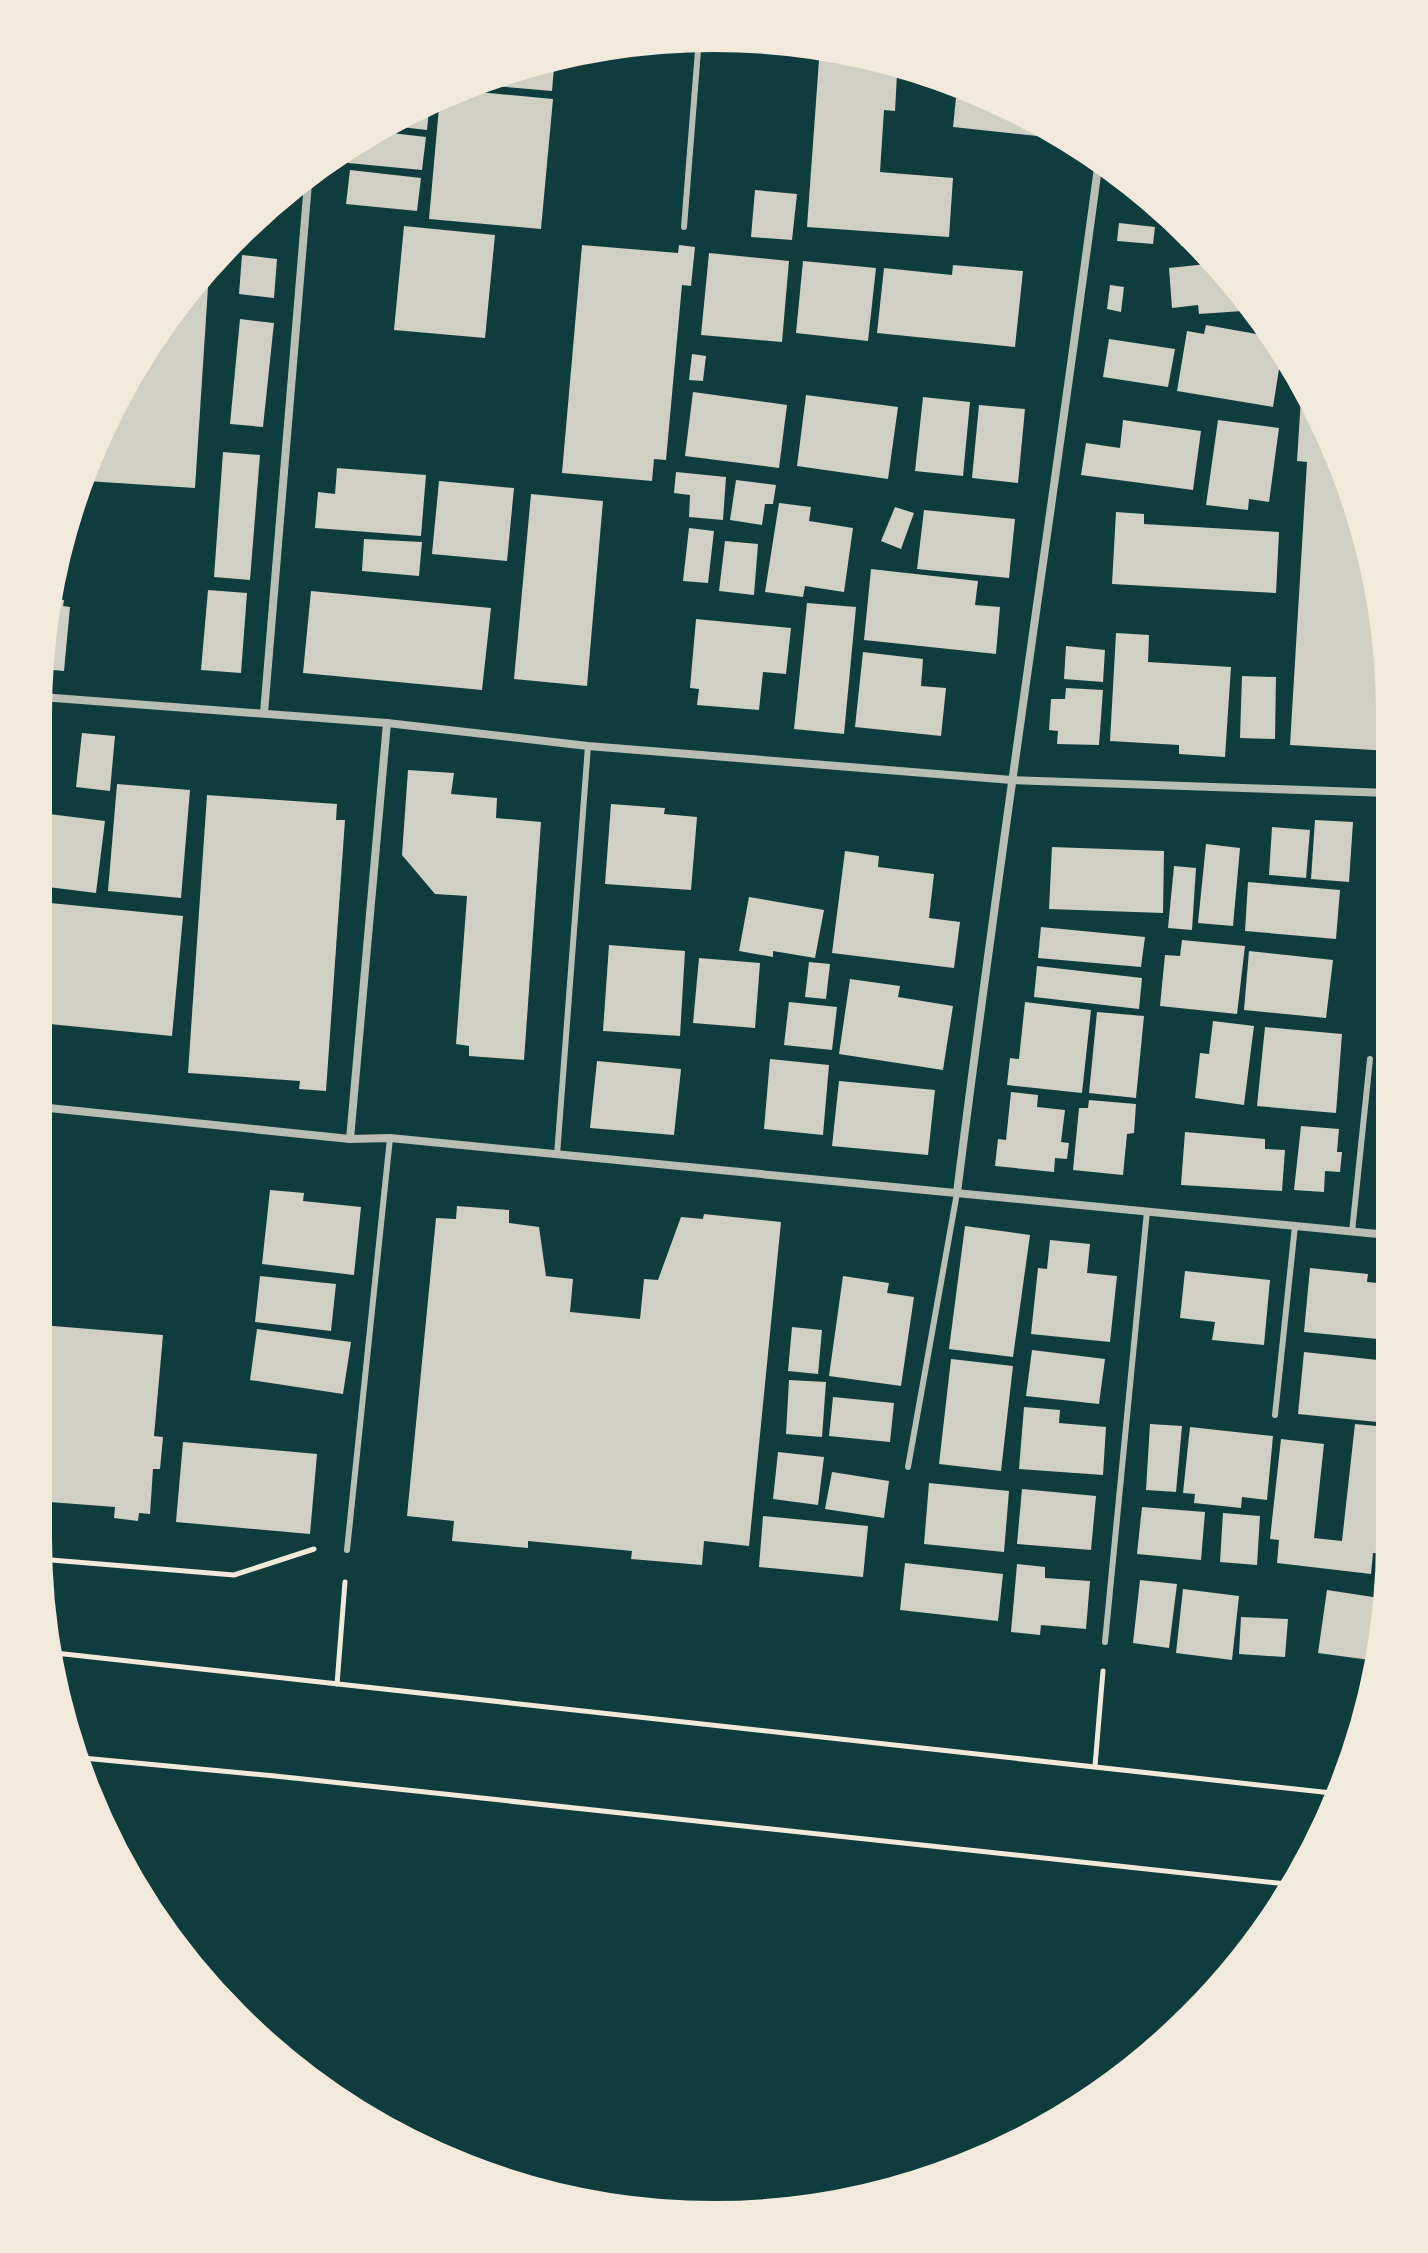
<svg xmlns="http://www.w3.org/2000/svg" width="1428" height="2253" viewBox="0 0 1428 2253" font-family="Ubuntu,sans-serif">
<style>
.building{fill:#cfcfc3}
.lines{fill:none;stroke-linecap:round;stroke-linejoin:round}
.path{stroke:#f1e9da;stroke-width:5}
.service{stroke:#b8beb3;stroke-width:6}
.minor{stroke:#b8beb3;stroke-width:8}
.rim{fill:none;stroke:#f1e9da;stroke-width:4}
</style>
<rect width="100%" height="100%" fill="#0f3d3e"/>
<g class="building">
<path d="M820,46L881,60L880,72L897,74L895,111L884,110L880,172L953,178L949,237L807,227Z"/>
<path d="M555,56L552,91L495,86L496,75L538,59Z"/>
<path d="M933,72L1048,125L1047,137L953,127L957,88L931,85Z"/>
<path d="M456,90L553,99L541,229L429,219L440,96Z"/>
<path d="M430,100L427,130L383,125L414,106Z"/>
<path d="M374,131L426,137L422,170L348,163L350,146Z"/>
<path d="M350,170L421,178L417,211L346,204Z"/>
<path d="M755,190L797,194L792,240L751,237Z"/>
<path d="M1178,222L1198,244L1181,246Z"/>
<path d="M1119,223L1155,227L1153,244L1117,241Z"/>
<path d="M404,226L495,235L485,338L394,330Z"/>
<path d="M582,245L678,253L679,245L695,247L691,286L682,285L666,460L654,459L652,481L562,473Z"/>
<path d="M709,253L789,261L782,342L701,335Z"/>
<path d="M242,255L277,259L274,298L239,294Z"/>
<path d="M803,261L876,268L868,341L796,333Z"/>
<path d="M1216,263L1257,310L1199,314L1198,305L1172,308L1169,268Z"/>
<path d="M953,265L1023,271L1015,347L877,333L884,268L952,275Z"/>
<path d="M201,272H209L195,488L86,481L106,415Z"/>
<path d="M1110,285L1124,287L1121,312L1107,309Z"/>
<path d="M240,319L274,323L263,427L230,424Z"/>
<path d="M1206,325L1274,337L1282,350L1273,407L1177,391L1187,331L1204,334Z"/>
<path d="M1109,339L1175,349L1168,387L1103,377Z"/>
<path d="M692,354L706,356L703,381L689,380Z"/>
<path d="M1302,382L1322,414L1369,539L1391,670L1390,751L1290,745L1307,462L1297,461Z"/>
<path d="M693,392L787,405L779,468L685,456Z"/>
<path d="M806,395L898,407L888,479L797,466Z"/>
<path d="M923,397L970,402L963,476L915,471Z"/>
<path d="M979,405L1025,409L1018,483L972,478Z"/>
<path d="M1123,420L1201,431L1193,490L1081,475L1086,443L1120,448Z"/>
<path d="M1218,420L1279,428L1269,502L1249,499L1248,510L1206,505Z"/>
<path d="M223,452L260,455L250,580L214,577Z"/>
<path d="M337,468L426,475L421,536L315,528L318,492L335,494Z"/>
<path d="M676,472L726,477L723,520L689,517L690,495L674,493Z"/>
<path d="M736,480L776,485L773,504H765L762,525L730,520Z"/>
<path d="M439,481L514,488L507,561L432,554Z"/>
<path d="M531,494L603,501L587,686L514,679Z"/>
<path d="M779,503L811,507L809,521L853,528L844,592L805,586L803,597L765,592Z"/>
<path d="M895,507L914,513L901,549L881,541Z"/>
<path d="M924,510L1015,519L1009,578L917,569Z"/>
<path d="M1116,512L1144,514V524L1279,532L1276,593L1112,584Z"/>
<path d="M689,528L714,531L708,583L683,581Z"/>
<path d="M364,539L422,542L419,576L362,571Z"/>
<path d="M725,541L758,544L754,595L719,591Z"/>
<path d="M871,569L978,581L975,605L1000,607L996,654L864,640Z"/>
<path d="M208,590L247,593L241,673L201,670Z"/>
<path d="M311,591L491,608L482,690L303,673Z"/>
<path d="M50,598L64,600L63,606L70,607L64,671L42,669V625Z"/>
<path d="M807,603L856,607L844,734L794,729Z"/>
<path d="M696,619L791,628L786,674L763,672L759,710L697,705L699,689L690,688Z"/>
<path d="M1116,633L1149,635L1148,662L1231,667L1225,757L1179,754V745L1110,741Z"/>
<path d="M1066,646L1105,650L1103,682L1064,679Z"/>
<path d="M863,652L923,659L921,686L946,688L941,736L855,727Z"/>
<path d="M1242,676L1276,677L1275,739L1240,738Z"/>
<path d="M1066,688L1103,690L1099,745L1057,744L1058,731L1049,730L1051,699H1065Z"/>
<path d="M82,733L115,736L110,791L76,787Z"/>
<path d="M408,770L454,773L451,794L497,798L496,818L541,822L524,1060L469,1056V1046L456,1044L467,896L435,894L402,855Z"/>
<path d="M117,784L190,790L181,898L108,891Z"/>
<path d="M207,795L337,804L336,820H345L326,1091L299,1089L300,1081L188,1073Z"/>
<path d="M611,804L665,808L664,814L697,817L691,890L605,884Z"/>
<path d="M41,813L105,821L96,893L40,886Z"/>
<path d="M1315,820L1353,822L1349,882L1311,879Z"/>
<path d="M1272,827L1310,830L1306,878L1269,875Z"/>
<path d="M1206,844L1240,848L1233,926L1198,923Z"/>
<path d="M1052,847L1164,851L1163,913L1049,909Z"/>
<path d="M845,851L879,856L878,867L934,874L929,918L960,922L954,968L832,953Z"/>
<path d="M1174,866L1196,868L1192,930L1168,928Z"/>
<path d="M1248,882L1340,890L1336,939L1245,931Z"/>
<path d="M749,897L824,910L815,958L773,951V957L739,951Z"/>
<path d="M40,902L183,916L172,1036L39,1023Z"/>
<path d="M1041,927L1145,937L1141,967L1038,958Z"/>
<path d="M1383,937L1389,938V998L1376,997Z"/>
<path d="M1182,940L1245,946L1237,1014L1160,1006L1165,955L1180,956Z"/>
<path d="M609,945L685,951L680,1036L603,1031Z"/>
<path d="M1249,951L1333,960L1326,1018L1244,1010Z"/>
<path d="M699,958L760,963L755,1028L693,1023Z"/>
<path d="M809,962L830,964L826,999L805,997Z"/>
<path d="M1037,966L1142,978L1139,1009L1034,997Z"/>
<path d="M850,979L900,986L898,997L953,1006L943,1070L839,1054Z"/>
<path d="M789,1002L837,1007L832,1050L784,1045Z"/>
<path d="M1025,1002L1091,1010L1082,1093L1007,1085L1010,1058L1019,1059Z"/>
<path d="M1097,1012L1144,1016L1136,1098L1089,1093Z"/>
<path d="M1213,1021L1254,1026L1244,1105L1195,1098L1200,1053L1209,1054Z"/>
<path d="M1265,1027L1342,1034L1336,1113L1257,1106Z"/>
<path d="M770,1059L829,1065L823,1135L764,1129Z"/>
<path d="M597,1061L681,1069L674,1135L590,1128Z"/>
<path d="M839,1081L935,1090L928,1155L832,1146Z"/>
<path d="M1011,1092L1038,1095L1037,1107L1065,1110L1061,1142L1069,1143L1067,1159L1055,1158L1054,1172L995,1166L998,1139L1006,1140Z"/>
<path d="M1089,1100L1136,1104L1134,1133L1127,1134L1123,1175L1073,1170L1079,1108H1088Z"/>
<path d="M1301,1126L1339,1129L1337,1152H1342L1340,1172L1325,1171L1324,1192L1294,1190Z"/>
<path d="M1185,1132L1265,1139V1149L1285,1150L1282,1191L1181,1185Z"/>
<path d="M1383,1144H1388V1206L1376,1205Z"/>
<path d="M270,1190L304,1193L303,1201L361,1207L354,1275L262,1264Z"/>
<path d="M457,1206L509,1210V1223L539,1227L546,1276L573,1279L570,1312L640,1319L644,1279L658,1280L681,1217L703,1219L704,1214L781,1222L749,1546L704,1541L702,1565L631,1559L632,1551L528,1541V1548L452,1541L454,1521L407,1516L436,1218L456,1219Z"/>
<path d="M965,1226L1030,1235L1013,1357L949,1349Z"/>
<path d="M1050,1240L1090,1244L1087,1273L1117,1276L1110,1342L1031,1334L1038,1268L1047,1269Z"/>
<path d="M1310,1268L1368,1274L1367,1282L1388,1284V1340L1304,1332Z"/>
<path d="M1185,1271L1270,1280L1264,1345L1212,1340L1215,1322L1180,1318Z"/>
<path d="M260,1276L336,1284L331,1331L255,1322Z"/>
<path d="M843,1276L889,1283L887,1293L914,1297L901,1386L829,1376Z"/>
<path d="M41,1325L163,1335L154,1436L163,1437L160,1469H153L150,1514L139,1513L138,1521L114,1518L115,1507L36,1501L37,1372Z"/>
<path d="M792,1327L822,1330L818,1374L788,1371Z"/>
<path d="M257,1329L351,1342L343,1394L250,1380Z"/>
<path d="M1032,1350L1105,1359L1099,1404L1026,1396Z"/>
<path d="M1304,1352L1387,1361V1423L1298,1414Z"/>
<path d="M951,1359L1013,1366L1001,1471L939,1464Z"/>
<path d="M789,1380L826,1382L822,1437L786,1434Z"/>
<path d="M833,1397L894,1403L890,1442L829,1436Z"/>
<path d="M1024,1407L1060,1410L1059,1423L1106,1427L1103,1475L1019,1469Z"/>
<path d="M1150,1424L1182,1426L1176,1492L1146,1490Z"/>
<path d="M1355,1424L1387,1427V1554L1373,1553L1371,1574L1277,1563L1279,1540L1270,1539L1281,1439L1324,1444L1314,1538L1342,1541Z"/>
<path d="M1190,1427L1273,1436L1267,1500L1242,1497L1241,1508L1194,1503L1195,1494L1183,1493Z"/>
<path d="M183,1442L317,1454L310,1534L176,1522Z"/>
<path d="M778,1452L824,1457L818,1505L773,1499Z"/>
<path d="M832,1472L889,1481L884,1518L825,1509Z"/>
<path d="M929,1483L1009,1491L1004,1552L924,1544Z"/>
<path d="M1022,1489L1096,1496L1091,1550L1017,1544Z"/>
<path d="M1142,1507L1205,1512L1201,1560L1137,1554Z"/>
<path d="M1223,1513L1260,1516L1257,1565L1220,1562Z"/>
<path d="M763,1516L868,1526L863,1577L759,1567Z"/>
<path d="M905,1563L1003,1574L998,1621L900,1610Z"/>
<path d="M1017,1564L1045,1567V1578L1090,1581L1086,1629L1041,1625L1040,1635L1011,1632Z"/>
<path d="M1140,1580L1177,1584L1169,1648L1133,1643Z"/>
<path d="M1183,1589L1239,1596L1232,1660L1176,1653Z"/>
<path d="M1327,1590L1386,1599L1382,1642L1377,1661L1318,1653Z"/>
<path d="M1241,1617L1288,1619L1285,1657L1239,1654Z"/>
</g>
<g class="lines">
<g class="path">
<path d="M39,1559L234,1575L314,1549"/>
<path d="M55,1653L1341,1794"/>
<path d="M337,1684L345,1582"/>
<path d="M72,1757L275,1776L1287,1884"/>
<path d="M1095,1766L1103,1671"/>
</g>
<g class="service">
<path d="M684,227L699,38"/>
<path d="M557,1155L588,746"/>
<path d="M1352,1232L1370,1059"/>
<path d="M1275,1415L1295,1226"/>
<path d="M908,1467L957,1193"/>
<path d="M347,1550L390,1138"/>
<path d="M1105,1642L1147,1211"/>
</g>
<g class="minor">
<path d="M41,697L387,723L588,746L1012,780L1390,793"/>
<path d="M264,713L309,171"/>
<path d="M39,1107L350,1139L390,1138L1388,1235"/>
<path d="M350,1139L387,723"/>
<path d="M957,1193C1000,848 1053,505 1099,160"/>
</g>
</g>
<path d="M0 0H1428V2253H0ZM714 50H714A664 664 0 0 1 1378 714V1539A664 664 0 0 1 714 2203H714A664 664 0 0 1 50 1539V714A664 664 0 0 1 714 50Z" fill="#f1e9da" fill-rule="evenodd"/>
<path class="rim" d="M714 50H714A664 664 0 0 1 1378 714V1539A664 664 0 0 1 714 2203H714A664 664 0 0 1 50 1539V714A664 664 0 0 1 714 50Z"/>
</svg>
